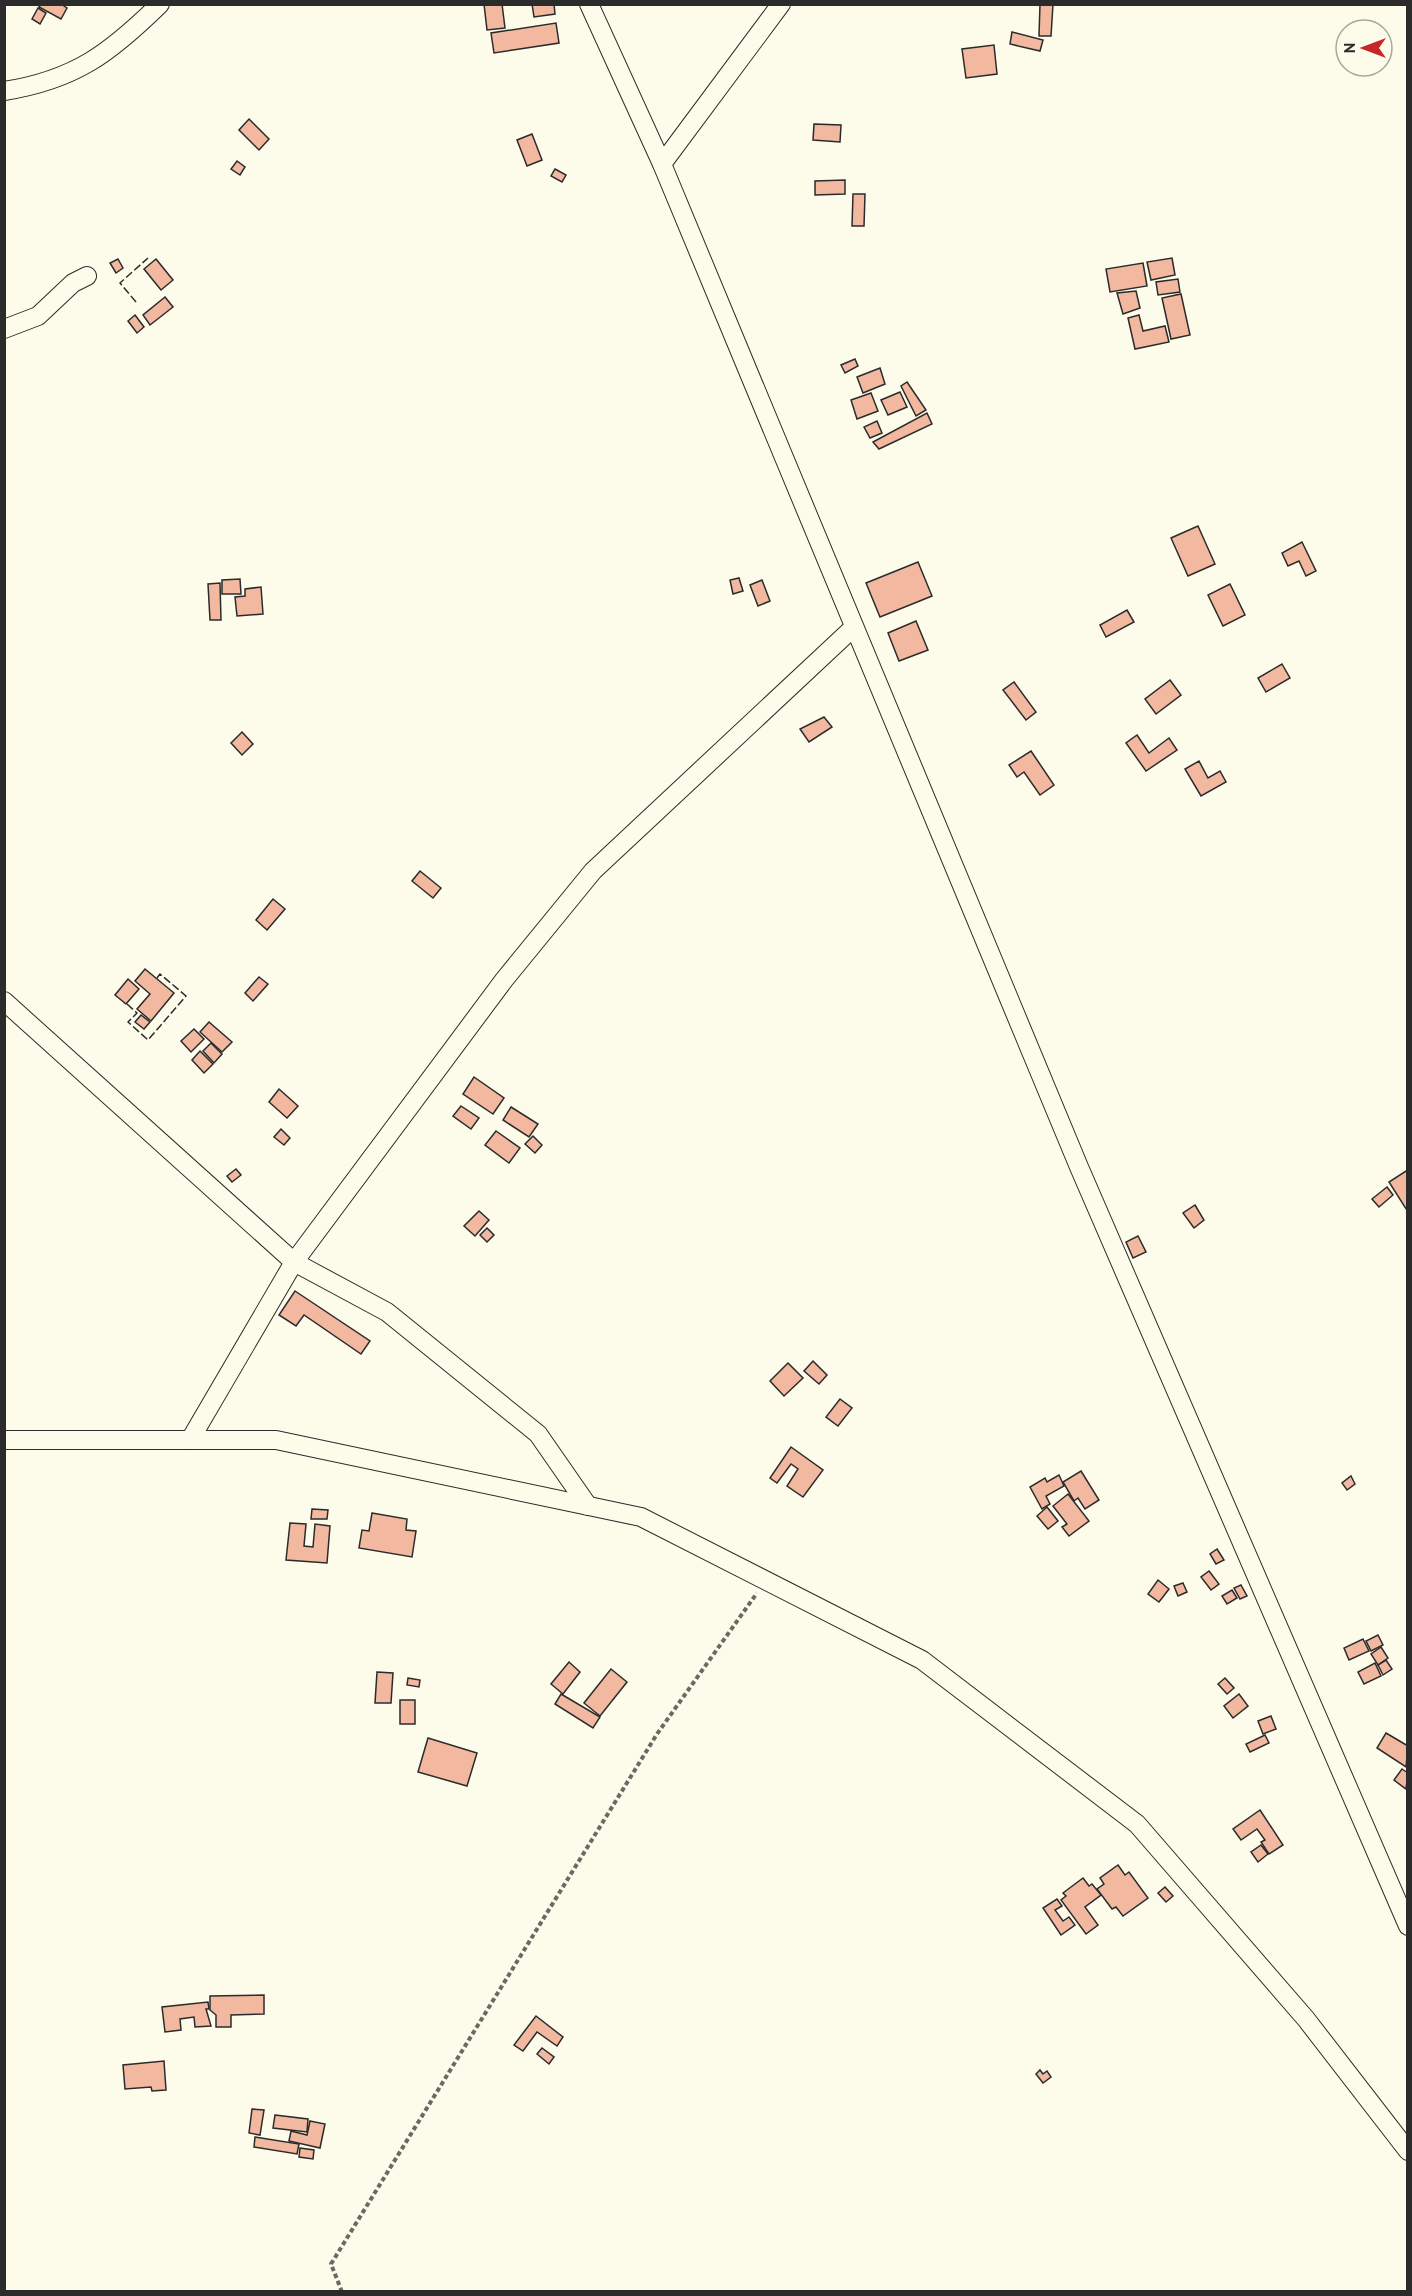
<svg xmlns="http://www.w3.org/2000/svg" width="1412" height="2296" viewBox="0 0 1412 2296" font-family="'PT Sans',sans-serif">
<style>
.building{fill:#f2b8a0;stroke:#2b2b2b;stroke-width:1.5}
.lines{fill:none;stroke-linecap:round;stroke-linejoin:round}
.street-casing{stroke:#2b2b2b;stroke-width:20}
.path{stroke:#6a6964;stroke-width:4;stroke-dasharray:4.5 3;stroke-linecap:butt}
.street{stroke:#fdfbea;stroke-width:18}
.fence{stroke:#2b2b2b;stroke-width:1.5;stroke-dasharray:8 3;stroke-linecap:butt}
</style>
<rect width="100%" height="100%" fill="#fdfbea"/>
<g class="building">
<path d="M41,4H61L67,8L61,19L39,7Z"/>
<path d="M484,4H502L505,28L487,30Z"/>
<path d="M532,4H554L555,14L534,17Z"/>
<path d="M1040,4H1053L1051,36H1039Z"/>
<path d="M38,8L46,13L40,24L32,19Z"/>
<path d="M556,23L559,43L494,53L491,33Z"/>
<path d="M1012,32L1043,40L1040,51L1010,44Z"/>
<path d="M994,45L997,74L966,78L962,49Z"/>
<path d="M249,119L269,139L259,150L239,130Z"/>
<path d="M814,124L841,125L840,142L813,140Z"/>
<path d="M532,134L542,160L527,166L517,140Z"/>
<path d="M237,161L245,167L240,175L231,169Z"/>
<path d="M555,169L566,175L562,182L551,176Z"/>
<path d="M845,180V194L815,195V181Z"/>
<path d="M853,194H865L864,226H852Z"/>
<path d="M1172,258L1175,275L1151,280L1147,262Z"/>
<path d="M118,259L123,268L116,273L110,263Z"/>
<path d="M156,259L173,280L161,290L144,269Z"/>
<path d="M1143,263L1147,286L1110,292L1106,269Z"/>
<path d="M1178,279L1180,292L1158,295L1156,282Z"/>
<path d="M1136,291L1140,308L1123,314L1117,293Z"/>
<path d="M1181,294L1190,335L1171,339L1162,298Z"/>
<path d="M165,297L173,307L150,325L143,315Z"/>
<path d="M135,315L144,327L137,333L128,321Z"/>
<path d="M1139,315L1143,331L1165,326L1169,342L1135,349L1128,318Z"/>
<path d="M855,359L858,366L845,373L841,365Z"/>
<path d="M880,368L885,384L863,393L857,377Z"/>
<path d="M907,382L926,410L916,416L901,386Z"/>
<path d="M900,392L907,407L888,415L881,400Z"/>
<path d="M871,393L878,411L857,419L851,400Z"/>
<path d="M927,413L932,424L879,449L873,442Z"/>
<path d="M877,421L882,433L870,438L864,427Z"/>
<path d="M1198,526L1215,564L1188,576L1171,538Z"/>
<path d="M1302,542L1316,571L1306,576L1299,561L1288,566L1282,553Z"/>
<path d="M918,562L932,596L880,617L866,583Z"/>
<path d="M739,578L743,591L733,594L730,580Z"/>
<path d="M240,579L241,594H222V580Z"/>
<path d="M762,580L770,601L758,606L750,585Z"/>
<path d="M220,583L221,620H210L208,584Z"/>
<path d="M1230,584L1245,615L1223,626L1208,595Z"/>
<path d="M261,587L263,614L237,616L235,597L245,596V589Z"/>
<path d="M1127,610L1134,622L1106,637L1100,625Z"/>
<path d="M916,621L928,650L899,661L888,633Z"/>
<path d="M1282,664L1290,678L1266,692L1258,678Z"/>
<path d="M1170,680L1181,695L1156,714L1145,699Z"/>
<path d="M1014,682L1036,712L1026,720L1003,690Z"/>
<path d="M824,717L832,727L809,742L800,729Z"/>
<path d="M242,732L253,744L242,755L231,743Z"/>
<path d="M1137,735L1149,753L1169,738L1177,750L1146,771L1126,743Z"/>
<path d="M1031,751L1054,785L1040,795L1024,772L1017,777L1009,765Z"/>
<path d="M1199,761L1208,778L1220,771L1226,782L1201,796L1185,769Z"/>
<path d="M420,871L441,888L433,898L412,881Z"/>
<path d="M273,899L285,909L267,930L256,920Z"/>
<path d="M145,969L174,993L151,1021L137,1009L150,994L135,981Z"/>
<path d="M259,977L268,984L253,1001L245,993Z"/>
<path d="M128,979L139,989L126,1004L115,995Z"/>
<path d="M141,1015L150,1022L144,1029L135,1022Z"/>
<path d="M209,1022L232,1042L222,1052L200,1032Z"/>
<path d="M194,1029L204,1039L191,1052L181,1041Z"/>
<path d="M211,1043L222,1054L214,1063L203,1051Z"/>
<path d="M200,1051L213,1064L204,1073L192,1060Z"/>
<path d="M474,1077L504,1098L493,1114L463,1094Z"/>
<path d="M279,1089L298,1106L287,1118L269,1102Z"/>
<path d="M461,1106L479,1118L471,1129L453,1116Z"/>
<path d="M511,1107L538,1124L529,1137L503,1120Z"/>
<path d="M281,1129L290,1138L284,1145L274,1137Z"/>
<path d="M496,1131L520,1148L509,1163L485,1145Z"/>
<path d="M533,1136L542,1145L535,1153L525,1144Z"/>
<path d="M236,1169L241,1175L232,1182L227,1176Z"/>
<path d="M1406,1171L1408,1174V1212L1389,1182Z"/>
<path d="M1387,1187L1393,1195L1379,1207L1372,1199Z"/>
<path d="M1195,1205L1204,1220L1194,1228L1183,1213Z"/>
<path d="M479,1211L489,1220L475,1236L464,1226Z"/>
<path d="M487,1228L494,1235L487,1242L480,1235Z"/>
<path d="M1138,1236L1146,1252L1133,1258L1126,1242Z"/>
<path d="M295,1291L370,1341L361,1354L304,1315L296,1326L279,1315Z"/>
<path d="M813,1361L827,1375L819,1384L804,1371Z"/>
<path d="M788,1363L803,1378L784,1396L770,1381Z"/>
<path d="M840,1399L852,1408L838,1426L826,1417Z"/>
<path d="M791,1447L823,1470L803,1497L787,1486L798,1469L791,1464L777,1483L770,1478Z"/>
<path d="M1081,1471L1099,1500L1085,1509L1078,1498L1074,1501L1063,1482Z"/>
<path d="M1059,1475L1064,1486L1046,1496L1050,1504L1042,1509L1030,1487L1045,1478L1047,1482Z"/>
<path d="M1351,1476L1355,1484L1347,1490L1342,1483Z"/>
<path d="M1068,1494L1089,1521L1069,1536L1062,1527L1067,1524L1053,1506Z"/>
<path d="M1047,1507L1058,1521L1048,1529L1037,1516Z"/>
<path d="M312,1509L328,1510L327,1519H311Z"/>
<path d="M372,1513L407,1519L406,1530L416,1531L412,1557L359,1548L362,1530L369,1531Z"/>
<path d="M290,1523L306,1524L304,1546L313,1547L315,1524L330,1526L327,1563L286,1560Z"/>
<path d="M1217,1549L1224,1560L1216,1564L1210,1554Z"/>
<path d="M1209,1571L1219,1584L1211,1590L1201,1577Z"/>
<path d="M1158,1580L1169,1589L1159,1602L1148,1594Z"/>
<path d="M1183,1583L1187,1592L1178,1596L1174,1586Z"/>
<path d="M1241,1585L1247,1596L1240,1599L1234,1588Z"/>
<path d="M1232,1590L1237,1598L1227,1604L1222,1596Z"/>
<path d="M1378,1635L1383,1645L1371,1651L1366,1641Z"/>
<path d="M1363,1639L1369,1651L1349,1660L1344,1648Z"/>
<path d="M1381,1647L1388,1658L1378,1665L1371,1654Z"/>
<path d="M1386,1660L1392,1669L1383,1675L1378,1665Z"/>
<path d="M569,1662L580,1672L563,1694L551,1684Z"/>
<path d="M1375,1663L1381,1676L1364,1684L1358,1672Z"/>
<path d="M611,1669L627,1682L600,1716L584,1703Z"/>
<path d="M377,1672L393,1673L391,1703H375Z"/>
<path d="M408,1678L420,1680L419,1687L407,1685Z"/>
<path d="M1225,1678L1234,1688L1227,1694L1218,1684Z"/>
<path d="M561,1694L600,1717L593,1728L555,1704Z"/>
<path d="M1239,1694L1248,1706L1233,1718L1224,1706Z"/>
<rect x="400" y="1700" width="15" height="24"/>
<path d="M1271,1716L1276,1729L1263,1734L1258,1721Z"/>
<path d="M1386,1733L1408,1746L1406,1767L1377,1748Z"/>
<path d="M1265,1735L1269,1743L1250,1752L1246,1744Z"/>
<path d="M428,1738L477,1753L467,1786L418,1772Z"/>
<path d="M1402,1769L1408,1773L1406,1789L1394,1780Z"/>
<path d="M1260,1810L1283,1845L1269,1854L1261,1842L1265,1840L1257,1829L1241,1840L1233,1829Z"/>
<path d="M1261,1845L1268,1854L1258,1862L1251,1852Z"/>
<path d="M1118,1865L1125,1875L1129,1872L1148,1898L1123,1916L1116,1907L1112,1909L1097,1889L1104,1884L1100,1878Z"/>
<path d="M1083,1878L1089,1886L1092,1884L1101,1895L1085,1907L1098,1925L1086,1934L1061,1900L1066,1896L1063,1893Z"/>
<path d="M1165,1887L1173,1896L1166,1902L1158,1893Z"/>
<path d="M1057,1899L1062,1906L1055,1910L1063,1921L1069,1917L1075,1925L1061,1935L1043,1908Z"/>
<path d="M264,1995V2014L231,2015V2027H216V2015L210,2010V1996Z"/>
<path d="M208,2002L209,2009H206L211,2026L195,2027L194,2017L180,2019L181,2030L165,2032L162,2007Z"/>
<path d="M536,2016L563,2037L557,2046L537,2032L523,2051L514,2045Z"/>
<path d="M542,2048L554,2057L549,2064L537,2054Z"/>
<path d="M164,2061L166,2090L152,2091L151,2087L125,2089L123,2065Z"/>
<path d="M1040,2070L1043,2074L1047,2071L1051,2077L1043,2083L1036,2074Z"/>
<path d="M252,2109L264,2110L260,2135L249,2133Z"/>
<path d="M275,2115L308,2119L307,2132L273,2128Z"/>
<path d="M310,2121L325,2124L320,2148L289,2141L291,2131L307,2135Z"/>
<path d="M255,2137L299,2144L297,2154L254,2147Z"/>
<path d="M300,2148L314,2150L313,2159L299,2157Z"/>
</g>
<g class="lines">
<g class="street-casing">
<g id="street">
<path d="M589,4L662,164L1079,1167L1408,1926"/>
<path d="M4,91C75,80 110,53 160,4"/>
<path d="M662,164L781,4"/>
<path d="M4,329L38,316L73,283L87,276"/>
<path d="M4,1001L294,1262L387,1312L538,1434L588,1506"/>
<path d="M4,1440H276L641,1517L922,1660L1137,1824L1306,2019L1408,2151"/>
<path d="M190,1440L294,1262L504,980L593,871L854,627"/>
</g>
</g>
<path class="path" d="M342,2292L331,2264L657,1734L757,1593"/>
<use href="#street" class="street"/>
<g class="fence">
<path d="M136,302L120,283L148,258"/>
<path d="M127,1004L137,1013L128,1022L148,1040L186,996L160,974L157,978"/>
</g>
</g>
<rect width="1412" height="2296" fill="none" stroke="#2b2b2b" stroke-width="12"/>
<g transform="translate(1364 48) rotate(270)"><circle r="28" fill="#fdfbea" stroke="#a9a89e" stroke-width="1.5"/>
<path d="M0-4.5L10 22L0 15L-10 22Z" fill="#c62828"/>
<text y="-9" font-size="16" font-weight="bold" text-anchor="middle" fill="#2b2b2b">N</text>
</g>
</svg>
